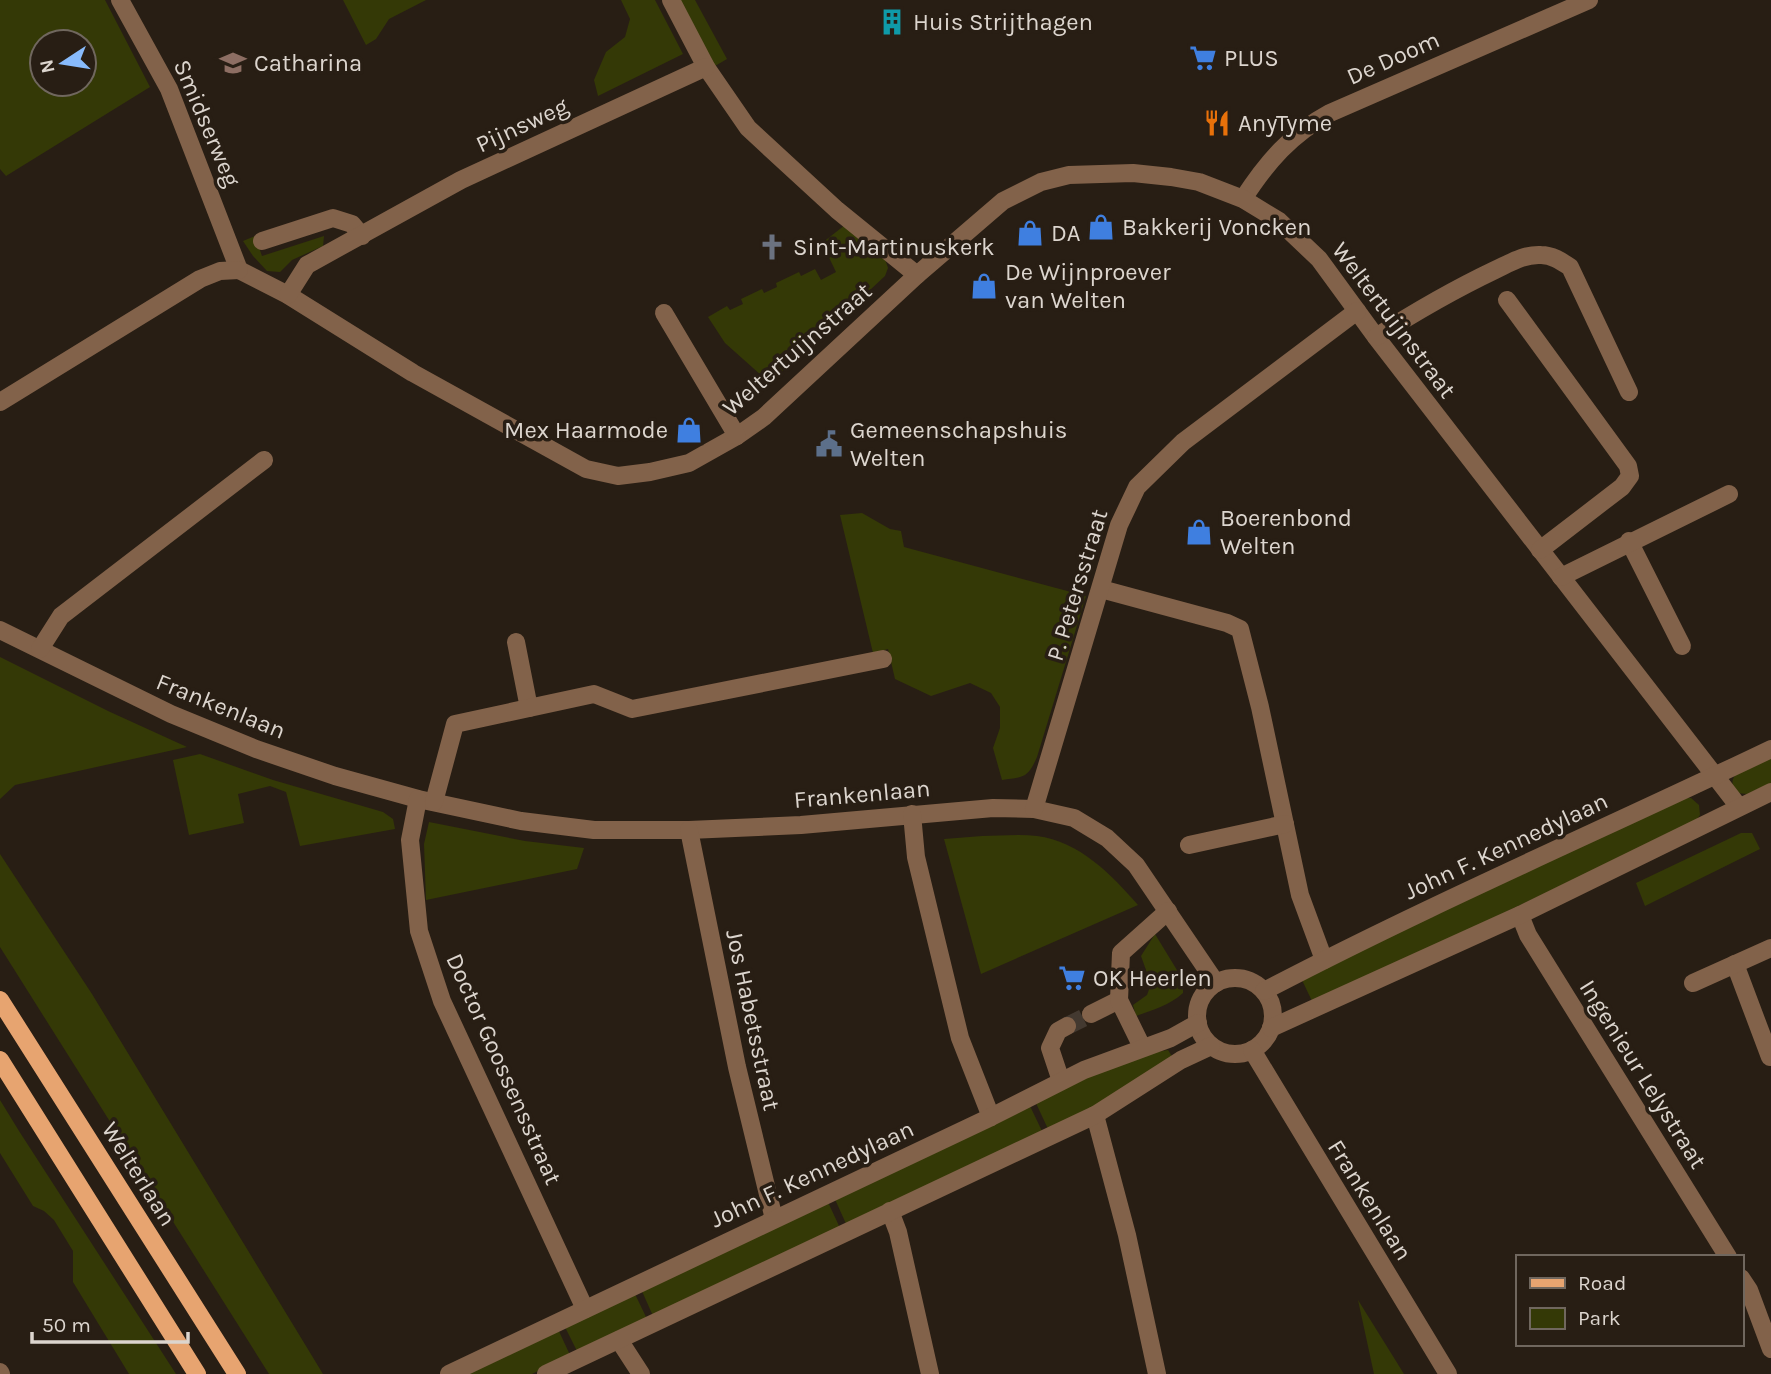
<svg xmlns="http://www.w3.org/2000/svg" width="1771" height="1374" viewBox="0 0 1771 1374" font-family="Karla,sans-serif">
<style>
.green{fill:#343906;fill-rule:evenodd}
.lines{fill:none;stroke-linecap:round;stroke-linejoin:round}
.minor-tunnel{stroke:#433930;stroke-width:18;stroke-dasharray:18 9;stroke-linecap:butt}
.minor{stroke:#82624a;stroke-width:18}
.major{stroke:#e7a470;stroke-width:18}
.labels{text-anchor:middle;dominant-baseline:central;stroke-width:7;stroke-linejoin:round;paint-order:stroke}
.poi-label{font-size:24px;fill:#dcd5ce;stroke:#281e14;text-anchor:start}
.street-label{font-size:24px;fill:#dcd5ce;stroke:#281e14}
</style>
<rect width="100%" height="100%" fill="#281e14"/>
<g class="green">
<path d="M0,0H105L150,87L6,176L0,169ZM42,42H84V84H42Z"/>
<path d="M343,0H426L389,19L376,39L366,45Z"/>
<path d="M621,0H655L683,54L598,96L594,80L606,52L625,37L630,19Z"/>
<path d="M680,0H695L727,59L715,66Z"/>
<path d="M845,225L885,259L888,268L885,276L770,383L725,343L708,317L727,306L730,310L743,304L741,299L762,289L764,293L777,287L776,283L799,272L801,276L815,269L821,280L836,272L822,243Z"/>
<path d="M255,236L262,256L324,236L323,246L292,260L280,272L267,271L253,256L243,241Z"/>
<path d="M862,513L890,529L901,531L904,547L1086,596L1037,757C1028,778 1024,777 1002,780L993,748L1000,728V707L991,693L970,683L931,696L895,679L888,649L873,653L840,515Z"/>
<path d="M0,657L108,711L187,747L15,785L0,799Z"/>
<path d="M200,754L273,780L383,812L393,819L395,829L300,846L286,792L270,786L238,794L244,823L189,835L173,760Z"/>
<path d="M1771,756V783L1747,794L1737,793C1720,772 1756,763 1771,756Z"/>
<path d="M1682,798H1691L1699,805L1700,815L1695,822L1335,993L1312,1001L1301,978Z"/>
<path d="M429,822L525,841L584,848L577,869L426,900L424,844Z"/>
<path d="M1741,833H1752L1760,849L1645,906L1636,883Z"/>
<path d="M982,836C1000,836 1019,834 1037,836C1079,841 1112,875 1138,905L981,974L944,839Z"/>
<path d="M0,854L92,994L323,1374H269L0,947Z"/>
<path d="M1155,934L1183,980V993C1170,1005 1153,1010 1136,1016L1133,1005L1147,995L1151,984L1141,956Z"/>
<path d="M1168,1050L1173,1058L1110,1099L1048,1129L1035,1101L1136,1056Z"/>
<path d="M0,1100L19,1131L176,1374H129L73,1282V1251L54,1220L44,1211L33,1206L0,1153Z"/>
<path d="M1029,1104L1042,1131L847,1226L834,1197Z"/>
<path d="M827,1200L840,1228L653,1316L641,1289Z"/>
<path d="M634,1292L647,1319L577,1351L564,1325Z"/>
<path d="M1358,1300L1404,1374H1374Z"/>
<path d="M557,1327L570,1355L532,1374H465Z"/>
</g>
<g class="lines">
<path class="minor-tunnel" d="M1067,1026L1091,1014"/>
<g class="minor">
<path d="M120,0L169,89L239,270"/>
<path d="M671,0L706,67L748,128L837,210L917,275"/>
<path d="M1243,199C1267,162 1291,134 1330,113L1589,0"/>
<path d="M262,241L333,218L352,224L362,236"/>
<path d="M239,270L288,295L413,373L586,469L618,476L650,472L689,463L737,436L764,417L917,275L1003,201L1041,182L1069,175L1133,173L1171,177L1199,182L1243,199L1279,221L1319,259L1376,337L1739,807"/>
<path d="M288,295L307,265L461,180L706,67"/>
<path d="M1507,300L1628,466L1630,476L1622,487L1540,550"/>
<path d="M664,313L737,436"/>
<path d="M1376,337C1415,312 1453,290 1495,270C1510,263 1524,254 1541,255C1552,255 1561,261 1570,267L1629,392"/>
<path d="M0,402L200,279L220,271L239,270"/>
<path d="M1629,541L1682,646"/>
<path d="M1561,577L1729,494"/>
<path d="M1101,589L1227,623L1240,629L1260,707L1300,895L1324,960"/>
<path d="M0,630L171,714L256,749L335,776L418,799L521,821L594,830H689L801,825L993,808L1034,809L1074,818L1107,838L1136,865L1216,983"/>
<path d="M516,642L529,708"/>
<path d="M40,649L61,616L264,460"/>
<path d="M418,799L410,840L419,931L442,1001L585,1309"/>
<path d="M434,802L455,724L594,694L632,709L883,659"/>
<path d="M1034,809L1119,525L1137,487L1183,442L1357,311"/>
<path d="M912,814L916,857L960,1038L991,1117"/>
<path d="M689,830L737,1067L774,1219"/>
<path d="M1189,845L1285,824"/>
<path d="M1520,915L1528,935L1728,1257"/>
<path d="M1735,964L1770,1057"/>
<circle cx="1235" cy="1016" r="38"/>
<path d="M1693,983L1771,948"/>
<path d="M1264,991C1430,904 1602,830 1771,749"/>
<path d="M1091,1014L1119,1000"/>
<path d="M1271,1028L1520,915L1771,792"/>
<path d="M1142,1047L1119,1000L1121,953L1168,911"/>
<path d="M1252,1050L1448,1374"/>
<path d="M1061,1081L1050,1048L1058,1031L1067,1026"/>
<path d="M1095,1115L1127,1235L1157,1374"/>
<path d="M890,1211L898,1232L930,1374"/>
<path d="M1741,1278L1749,1290L1771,1349"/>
<path d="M619,1340L641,1374"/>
<path d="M0,1372L1,1374"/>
<path d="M449,1374L991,1117L1084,1070L1171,1038L1198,1023"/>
<path d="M546,1374L1095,1115L1181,1060L1211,1046"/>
</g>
<g class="major">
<path d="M0,1000L237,1374"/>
<path d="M0,1060L197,1374"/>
</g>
</g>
<defs>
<g id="building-bare" transform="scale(2.1)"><path d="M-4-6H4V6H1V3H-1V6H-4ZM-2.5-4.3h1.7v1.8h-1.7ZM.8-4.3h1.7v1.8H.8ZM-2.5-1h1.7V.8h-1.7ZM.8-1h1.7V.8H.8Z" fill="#0f9aa8" stroke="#281e14" stroke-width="2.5" paint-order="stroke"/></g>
<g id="supermarket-bare" transform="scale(2.1)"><path d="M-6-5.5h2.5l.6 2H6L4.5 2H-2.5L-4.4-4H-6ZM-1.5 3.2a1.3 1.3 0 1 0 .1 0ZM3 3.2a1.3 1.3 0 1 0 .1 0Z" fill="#3f7fe0" stroke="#281e14" stroke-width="2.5" paint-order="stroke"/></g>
<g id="school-bare" transform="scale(2.1)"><path d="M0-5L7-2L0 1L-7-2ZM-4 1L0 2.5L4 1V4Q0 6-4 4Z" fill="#8d6e63" stroke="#281e14" stroke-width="2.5" paint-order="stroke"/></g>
<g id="restaurant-bare" transform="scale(2.1)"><path d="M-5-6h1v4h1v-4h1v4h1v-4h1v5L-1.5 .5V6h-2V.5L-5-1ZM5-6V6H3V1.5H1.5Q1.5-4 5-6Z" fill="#e8710a" stroke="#281e14" stroke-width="2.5" paint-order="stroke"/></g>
<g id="shop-bare" transform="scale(2.1)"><path d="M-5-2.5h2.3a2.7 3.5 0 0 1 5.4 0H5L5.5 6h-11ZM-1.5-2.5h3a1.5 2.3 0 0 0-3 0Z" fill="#3f7fe0" stroke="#281e14" stroke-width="2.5" paint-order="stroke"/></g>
<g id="church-bare" transform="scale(2.1)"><path d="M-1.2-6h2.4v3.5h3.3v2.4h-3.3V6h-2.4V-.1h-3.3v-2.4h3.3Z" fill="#6b7280" stroke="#281e14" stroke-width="2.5" paint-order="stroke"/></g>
<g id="civic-bare" transform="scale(2.1)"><path d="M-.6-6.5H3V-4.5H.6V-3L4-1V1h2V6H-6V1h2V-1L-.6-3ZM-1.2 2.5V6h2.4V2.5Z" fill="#5c6f8a" stroke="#281e14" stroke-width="2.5" paint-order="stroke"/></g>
</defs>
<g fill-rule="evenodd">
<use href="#building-bare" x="892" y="22"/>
<use href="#supermarket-bare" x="1203" y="58"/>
<use href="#school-bare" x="233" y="63"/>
<use href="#restaurant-bare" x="1217" y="123"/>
<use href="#shop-bare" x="1101" y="227"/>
<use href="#shop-bare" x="1030" y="233"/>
<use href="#church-bare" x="772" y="247"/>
<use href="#shop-bare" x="984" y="286"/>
<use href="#shop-bare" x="689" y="430"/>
<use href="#civic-bare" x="829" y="444"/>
<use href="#shop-bare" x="1199" y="532"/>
<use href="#supermarket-bare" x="1072" y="978"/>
</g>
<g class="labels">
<g class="poi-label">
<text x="913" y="22">Huis Strijthagen</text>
<text x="1224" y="58">PLUS</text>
<text x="254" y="63">Catharina</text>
<text x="1238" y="123">AnyTyme</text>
<text x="1122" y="227">Bakkerij Voncken</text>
<text x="1051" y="233">DA</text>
<text x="793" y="247">Sint-Martinuskerk</text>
<text x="1005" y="272">De Wijnproever<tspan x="1005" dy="28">van Welten</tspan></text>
<text x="668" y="430" text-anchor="end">Mex Haarmode</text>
<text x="850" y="430">Gemeenschapshuis<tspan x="850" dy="28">Welten</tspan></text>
<text x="1220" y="518">Boerenbond<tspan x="1220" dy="28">Welten</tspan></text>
<text x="1093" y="978">OK Heerlen</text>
</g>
<g class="street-label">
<text transform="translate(1393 58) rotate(-24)">De Doom</text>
<text transform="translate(207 123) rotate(67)">Smidserweg</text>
<text transform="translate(522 125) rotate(-25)">Pijnsweg</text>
<text transform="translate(1394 320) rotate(53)">Weltertuijnstraat</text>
<text transform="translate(797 349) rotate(-41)">Weltertuijnstraat</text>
<text transform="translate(1077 585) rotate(-73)">P. Petersstraat</text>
<text transform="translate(221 706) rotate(22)">Frankenlaan</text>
<text transform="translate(862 794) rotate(-5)">Frankenlaan</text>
<text transform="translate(1506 846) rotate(-25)">John F. Kennedylaan</text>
<text transform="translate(753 1020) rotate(78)">Jos Habetsstraat</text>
<text transform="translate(504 1069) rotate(66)">Doctor Goossensstraat</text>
<text transform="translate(1643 1074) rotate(58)">Ingenieur Lelystraat</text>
<text transform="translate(139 1174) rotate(58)">Welterlaan</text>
<text transform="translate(812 1174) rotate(-25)">John F. Kennedylaan</text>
<text transform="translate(1370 1200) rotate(58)">Frankenlaan</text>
</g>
</g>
<rect x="1516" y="1255" width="228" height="91" fill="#281e14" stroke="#70675e" stroke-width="2"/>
<rect x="1530" y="1278" width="35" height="10" fill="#e7a470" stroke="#70675e" stroke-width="2"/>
<text x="1578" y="1290" font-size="21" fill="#dcd5ce">Road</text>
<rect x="1530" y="1308" width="35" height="21" fill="#343906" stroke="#70675e" stroke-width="2"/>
<text x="1578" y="1325" font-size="21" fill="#dcd5ce">Park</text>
<g transform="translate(63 63) rotate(258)"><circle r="33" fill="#281e14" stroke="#70675e" stroke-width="2"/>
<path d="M0-5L12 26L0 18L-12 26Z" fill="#88bbfc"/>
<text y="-10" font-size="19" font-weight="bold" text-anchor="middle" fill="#dcd5ce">N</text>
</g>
<path d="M32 1332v10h156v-10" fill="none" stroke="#dcd5ce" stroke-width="3.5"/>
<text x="42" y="1332" font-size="21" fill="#dcd5ce" stroke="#281e14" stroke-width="5" paint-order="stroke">50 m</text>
</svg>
